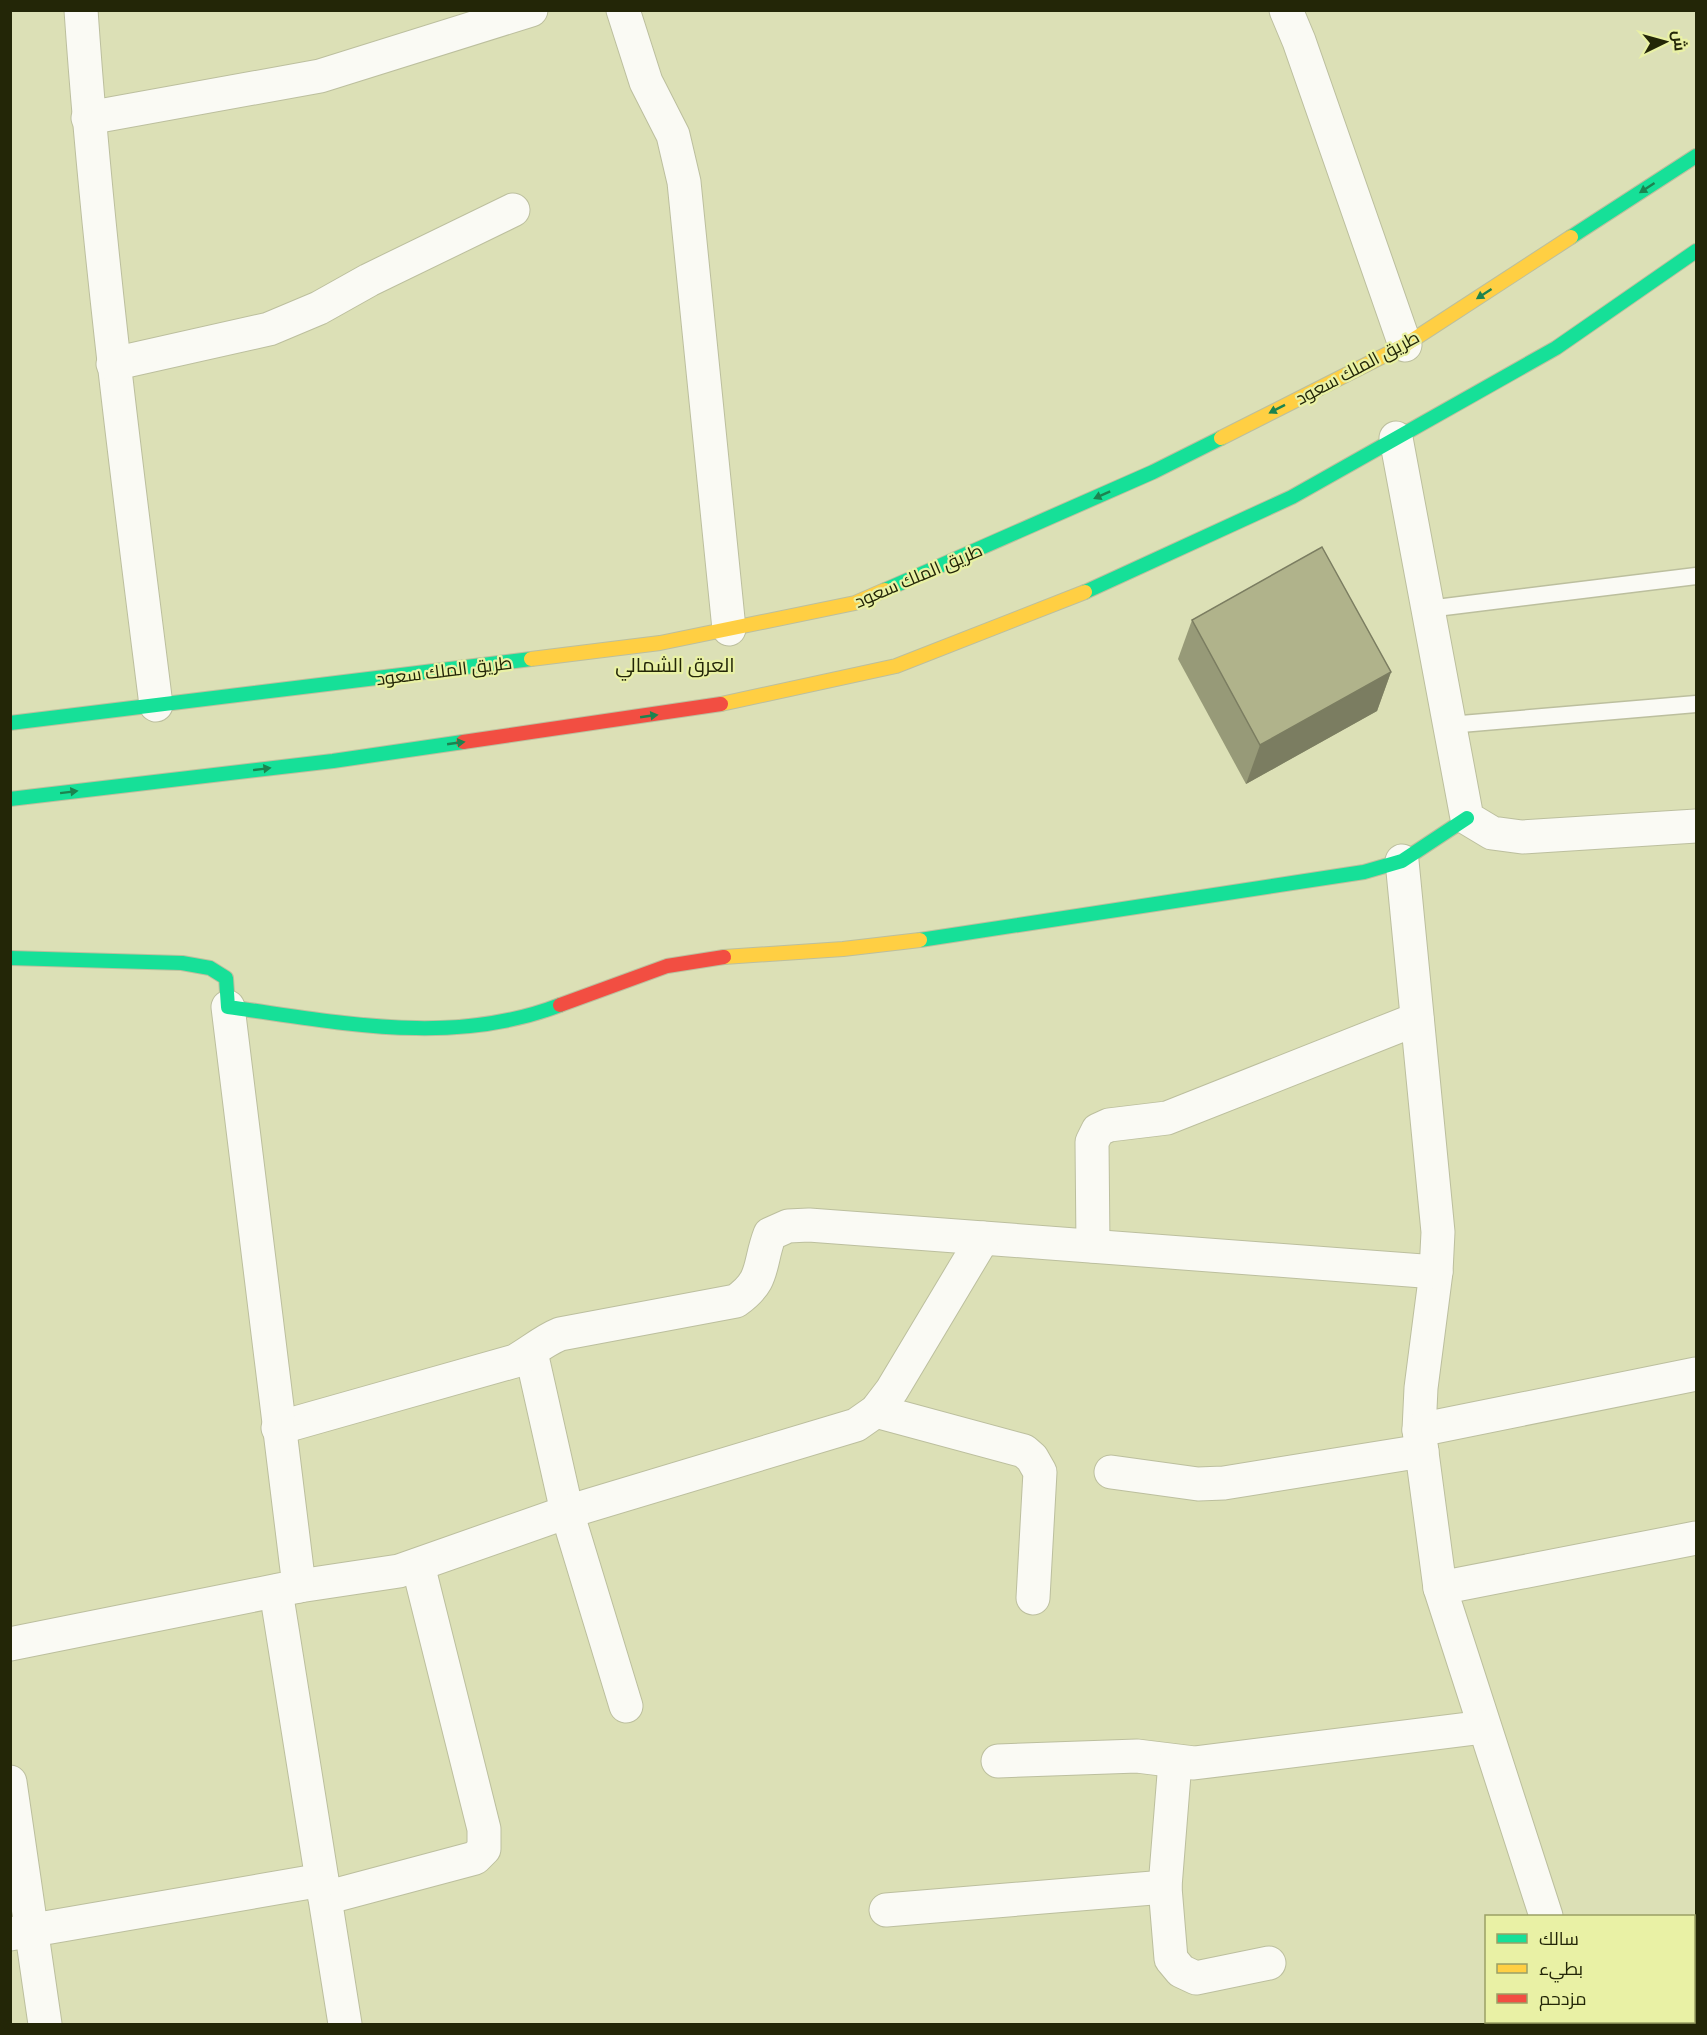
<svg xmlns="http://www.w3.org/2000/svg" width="1707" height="2035" viewBox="0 0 1707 2035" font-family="Ubuntu,Cairo,sans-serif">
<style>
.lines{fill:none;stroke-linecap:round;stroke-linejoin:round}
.lane-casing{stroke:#bcbf9e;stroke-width:19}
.street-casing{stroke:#bcbf9e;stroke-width:35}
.fast-casing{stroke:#bcbf9e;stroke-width:16}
.slow-casing{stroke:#bcbf9e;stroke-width:16}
.jam-casing{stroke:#bcbf9e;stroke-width:16}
.lane{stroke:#fafaf4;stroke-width:16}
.street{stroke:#fafaf4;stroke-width:33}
.fast{stroke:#16e098;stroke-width:14}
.slow{stroke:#ffcf43;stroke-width:14}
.jam{stroke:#f24e42;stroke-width:14}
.wall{fill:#979a78}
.shaded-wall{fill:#7b7d61}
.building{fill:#b0b38b;stroke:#7b7d61;stroke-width:1.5}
.oneway{fill:#1c8350}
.labels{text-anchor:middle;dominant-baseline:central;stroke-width:4.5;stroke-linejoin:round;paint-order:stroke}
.street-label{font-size:18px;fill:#232607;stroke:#e9f1a5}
.neighbourhood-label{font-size:20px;fill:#232607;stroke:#e9f1a5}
</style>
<rect width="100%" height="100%" fill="#dce0b6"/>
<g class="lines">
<g class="lane-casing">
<g id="lane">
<path d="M1428,609L1696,576"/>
<path d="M1449,725L1696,704"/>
</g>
</g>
<g class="street-casing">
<g id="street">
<path d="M81,10C97,243 127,474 156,705"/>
<path d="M623,10L646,82L673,135L684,182L729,629"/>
<path d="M1286,10L1299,41L1405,345"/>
<path d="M88,118L320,76L531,10"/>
<path d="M113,364L269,329L319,308L369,280L513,210"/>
<path d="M1396,438L1467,818L1492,833L1522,837L1696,826"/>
<path d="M1402,861L1438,1232L1436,1272L1421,1388L1419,1430L1440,1588L1546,1916"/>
<path d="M1093,1246L1092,1142L1098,1130L1109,1125L1167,1118L1417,1019"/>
<path d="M531,1352L567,1512L626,1706"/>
<path d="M876,1411L1024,1451L1032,1458L1040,1472L1033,1598"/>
<path d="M278,1428L515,1361C531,1352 543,1341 560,1334L736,1301C766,1280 758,1265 770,1234L788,1226L809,1225L1436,1272"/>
<path d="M1419,1430L1696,1374"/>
<path d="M1111,1472L1198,1484L1224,1483L1422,1451"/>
<path d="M299,1586L399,1571L567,1512L856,1425L876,1411L892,1390L983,1238"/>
<path d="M1440,1588L1696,1538"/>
<path d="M276,1591L345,2024"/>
<path d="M10,1644L299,1586L228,1007"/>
<path d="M998,1761L1137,1756L1194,1763L1484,1727"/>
<path d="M10,1782L45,2024"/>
<path d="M1165,1887L1171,1959L1181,1971L1196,1978L1269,1963"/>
<path d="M325,1898L475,1858L484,1849V1829L418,1565"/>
<path d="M886,1910L1165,1887L1175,1762"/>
<path d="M10,1934L322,1880"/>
<path d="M1586,2022L1587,2024"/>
</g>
</g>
<g class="fast-casing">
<g id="fast">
<path d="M1571,237L1696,156"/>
<path d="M885,590L1153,472L1221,438"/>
<path d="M1085,592L1292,497L1556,348L1696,251"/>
<path d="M10,723L531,659"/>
<path d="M10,799L333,761L463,742"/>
<path d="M920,940L1364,872L1402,861L1467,818"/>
<path d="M10,958L182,963L210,968L226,978L228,1007C339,1022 452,1047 560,1005"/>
</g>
</g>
<g class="slow-casing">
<g id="slow">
<path d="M1221,438L1405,345L1571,237"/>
<path d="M531,659L660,643L855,603L885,590"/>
<path d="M721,704L896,666L1085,592"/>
<path d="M724,957L843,949L920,940"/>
</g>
</g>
<g class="jam-casing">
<g id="jam">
<path d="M463,742L721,704"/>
<path d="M560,1005L667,966L724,957"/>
</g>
</g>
<use href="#lane" class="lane"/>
<use href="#street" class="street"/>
<use href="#fast" class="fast"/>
<use href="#slow" class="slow"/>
<use href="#jam" class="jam"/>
</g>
<path class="wall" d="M1192,620L1391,672L1377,711L1246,784L1178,659Z"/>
<path class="shaded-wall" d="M1391,672L1377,711L1246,784L1260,745Z"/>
<path class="building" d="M1322,547L1391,672L1260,745L1192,620Z"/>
<defs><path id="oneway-solid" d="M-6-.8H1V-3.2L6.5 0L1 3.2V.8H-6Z" transform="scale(1.5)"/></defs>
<g class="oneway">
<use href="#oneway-solid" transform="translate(1647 188) rotate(147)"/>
<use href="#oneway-solid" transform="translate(1484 294) rotate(147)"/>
<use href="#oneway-solid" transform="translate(1277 409) rotate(153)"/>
<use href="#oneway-solid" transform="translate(1102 495) rotate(156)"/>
<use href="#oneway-solid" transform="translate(649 716) rotate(-8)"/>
<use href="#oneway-solid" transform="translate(456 743) rotate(-8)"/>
<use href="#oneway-solid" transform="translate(262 769) rotate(-7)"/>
<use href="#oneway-solid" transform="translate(69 792) rotate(-7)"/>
</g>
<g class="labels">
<g class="street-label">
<text transform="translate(1357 367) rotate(-28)">طريق الملك سعود</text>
<text transform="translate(918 575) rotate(-23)">طريق الملك سعود</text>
<text transform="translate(444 670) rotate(-7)">طريق الملك سعود</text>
</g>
<g class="neighbourhood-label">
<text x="675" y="664">العرق الشمالي</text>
</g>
</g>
<rect width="1707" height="2035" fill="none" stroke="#232607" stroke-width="24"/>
<rect x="1485" y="1915" width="210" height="108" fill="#e9f1a5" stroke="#9aa066" stroke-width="1.5"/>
<rect x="1497" y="1934" width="30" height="9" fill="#16e098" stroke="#9aa066" stroke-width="1.5"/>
<text x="1539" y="1945" font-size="18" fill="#232607">سالك</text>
<rect x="1497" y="1964" width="30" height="9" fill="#ffcf43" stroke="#9aa066" stroke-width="1.5"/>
<text x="1539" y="1975" font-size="18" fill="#232607">بطيء</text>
<rect x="1497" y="1994" width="30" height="9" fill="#f24e42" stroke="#9aa066" stroke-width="1.5"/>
<text x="1539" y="2005" font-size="18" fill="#232607">مزدحم</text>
<g transform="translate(1665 42) rotate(85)" stroke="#e9f1a5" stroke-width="4.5" paint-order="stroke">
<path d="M0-4.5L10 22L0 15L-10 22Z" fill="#232607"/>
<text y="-9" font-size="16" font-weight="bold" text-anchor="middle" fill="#232607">ش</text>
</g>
</svg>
